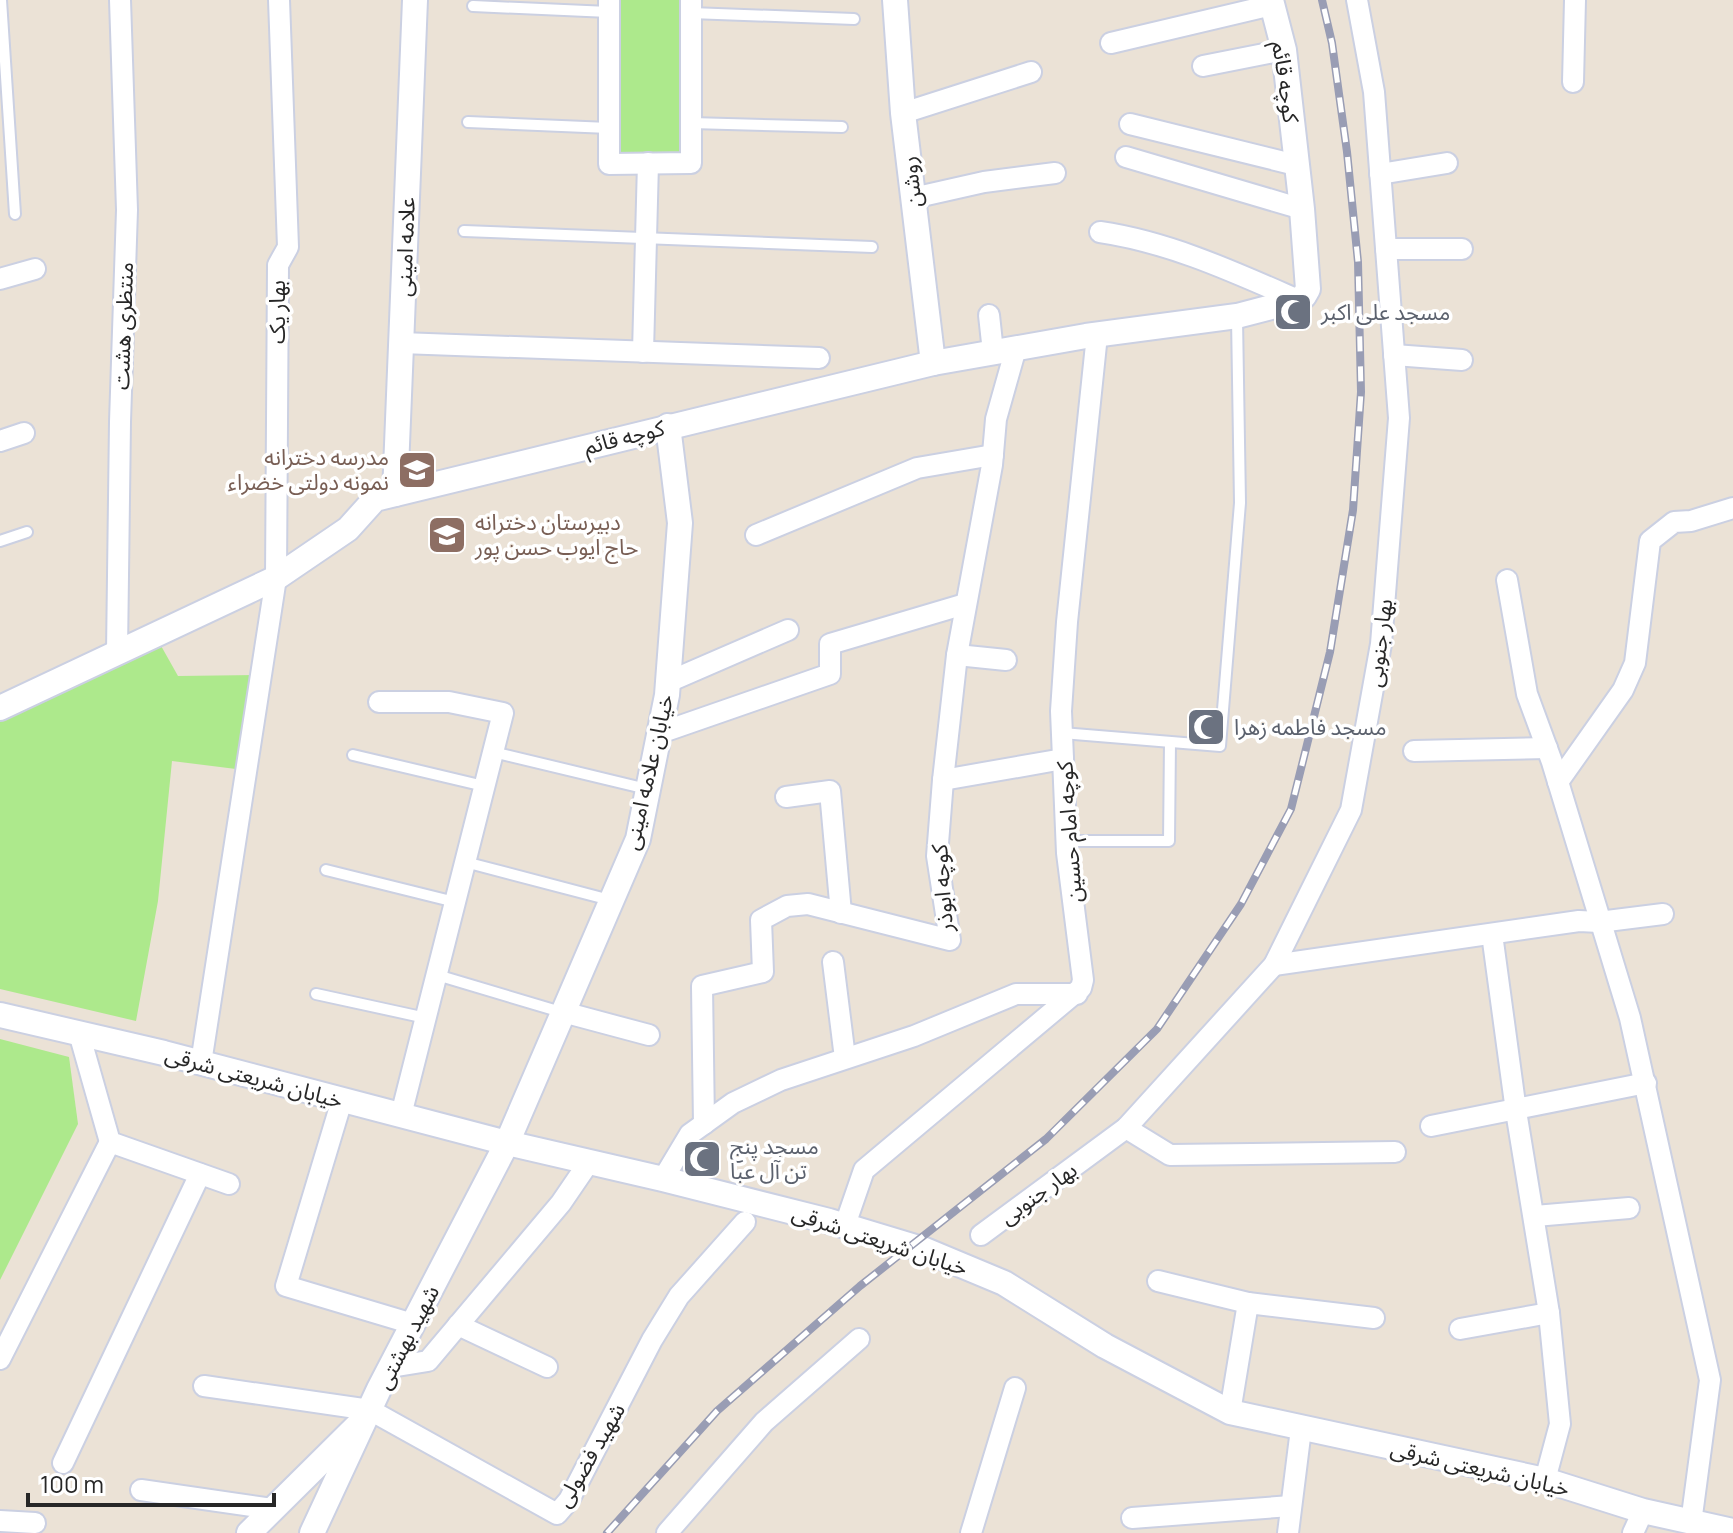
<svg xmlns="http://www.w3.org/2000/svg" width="1733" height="1533" viewBox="0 0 1733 1533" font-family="Manrope,'Noto Sans Arabic',sans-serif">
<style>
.green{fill:#ade98c}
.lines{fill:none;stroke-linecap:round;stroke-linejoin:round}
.service-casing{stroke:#cbd0e2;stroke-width:14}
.minor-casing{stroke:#cbd0e2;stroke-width:24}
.tertiary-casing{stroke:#cbd0e2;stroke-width:28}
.service{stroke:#fff;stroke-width:10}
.minor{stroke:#fff;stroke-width:20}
.tertiary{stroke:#fff;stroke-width:24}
.rail-casing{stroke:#999db4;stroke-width:8}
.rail{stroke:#fff;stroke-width:5;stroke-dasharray:15;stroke-linecap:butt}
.labels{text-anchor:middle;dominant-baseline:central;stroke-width:7;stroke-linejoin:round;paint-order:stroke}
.street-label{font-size:22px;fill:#272727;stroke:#fff}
.worship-label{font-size:22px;fill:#5b616d;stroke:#fff;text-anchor:start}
.education-label{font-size:22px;fill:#785e54;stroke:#fff;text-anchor:end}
</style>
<rect width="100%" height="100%" fill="#ebe2d6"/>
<g class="green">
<rect x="618" y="0" width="64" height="153"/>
<path d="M160,644L178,676L257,675L244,770L172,761L158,901L136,1021L0,989V715Z"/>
<path d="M0,1039L69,1057L78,1124L0,1280Z"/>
</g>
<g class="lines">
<g class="service-casing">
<g id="service">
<path d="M1,0L15,214"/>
<path d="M473,6L609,12"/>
<path d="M691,13L854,19"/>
<path d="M468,122L609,128"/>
<path d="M691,123L842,127"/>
<path d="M464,231L872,247"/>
<path d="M0,541L27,532"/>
<path d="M1062,733L1220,746L1240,503L1237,318"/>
<path d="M493,752L647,789"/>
<path d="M353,755L484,786"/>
<path d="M1066,841H1169L1170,742"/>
<path d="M465,862L610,900"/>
<path d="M326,870L455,902"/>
<path d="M437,975L561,1012"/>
<path d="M316,994L426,1018"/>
</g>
</g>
<g class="minor-casing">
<g id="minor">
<path d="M609,0V164L691,163V0"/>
<path d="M1111,43L1272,5"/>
<path d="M1203,66L1284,50"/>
<path d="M1573,82L1575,0"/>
<path d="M903,113L1031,72"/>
<path d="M1130,124L1296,165"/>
<path d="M1126,157L1302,209"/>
<path d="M1380,174L1447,163"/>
<path d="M913,198L984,182L1055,173"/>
<path d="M1100,232C1169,242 1234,272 1298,300"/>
<path d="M1386,249H1462"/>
<path d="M0,279L35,269"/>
<path d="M989,315L993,352"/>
<path d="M401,343L819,358"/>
<path d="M643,352L648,163"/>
<path d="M1394,355L1462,360"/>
<path d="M0,441L24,433"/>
<path d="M756,535L917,468L993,455"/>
<path d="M1507,580L1527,694L1552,762L1630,1018L1710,1380L1691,1523"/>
<path d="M117,652L120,422L127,210L120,0"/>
<path d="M957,655L1006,660"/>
<path d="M668,682L788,630"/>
<path d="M379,702H449L503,713L401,1115"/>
<path d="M660,733L830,674V644L965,604"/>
<path d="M1414,751L1547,748"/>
<path d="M943,780L1063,759"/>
<path d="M1558,782L1623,690L1635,663L1650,541L1674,522L1691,521L1733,508"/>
<path d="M786,797L830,791L841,913"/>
<path d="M1492,934L1516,1111L1549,1313L1560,1424L1545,1480"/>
<path d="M833,962L845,1058"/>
<path d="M1274,965L1579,921L1599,922L1663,914"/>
<path d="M563,1012L649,1035"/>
<path d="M79,1033L110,1142L229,1184"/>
<path d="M201,1063L276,578L278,265L288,247L279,0"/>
<path d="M342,1100L286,1286L413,1324"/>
<path d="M704,1124L702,986L763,972L761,920L787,906L808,904L950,940L937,856L943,780L957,655L992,465L996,419L1016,348"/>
<path d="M1431,1126L1646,1083"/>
<path d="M1126,1128L1170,1155L1395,1152"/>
<path d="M663,1179L690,1134L733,1103L781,1080L914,1036L1016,994H1077"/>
<path d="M1535,1216L1629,1208"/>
<path d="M845,1225L864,1170L1081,988L1083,980L1067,853L1061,711L1067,622L1097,335"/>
<path d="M981,1235L1126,1128L1274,965L1351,810L1381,644L1399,418L1374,92L1357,0"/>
<path d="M1158,1281L1248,1303"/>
<path d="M458,1325L547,1367"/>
<path d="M1460,1329L1549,1313"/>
<path d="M0,1359L110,1142"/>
<path d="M391,1367L428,1361L561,1203L589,1162"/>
<path d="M204,1386L370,1410L557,1514L569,1500L652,1340L679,1296L745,1222"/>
<path d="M1230,1412L1248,1303L1374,1318"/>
<path d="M63,1463L200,1174"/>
<path d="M141,1490L272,1509"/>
<path d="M1132,1518L1291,1506"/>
<path d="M0,1521L35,1523"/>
<path d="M667,1533L764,1422L859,1339"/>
<path d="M971,1533L1015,1388"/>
<path d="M1288,1533L1301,1429"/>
<path d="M1633,1533L1643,1511"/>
</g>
</g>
<g class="tertiary-casing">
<g id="tertiary">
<path d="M895,0L903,113L933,363"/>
<path d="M395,494L415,0"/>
<path d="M0,708L276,578L348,529L375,499L933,363L1086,336L1237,316L1298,300L1304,296L1308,289L1302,209L1284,50L1271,0"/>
<path d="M0,1015L164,1053L507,1143L663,1179L829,1221L925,1250L1004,1283L1105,1346L1230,1412L1545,1480L1643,1511L1733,1531"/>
<path d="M249,1533L357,1426"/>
<path d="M312,1533L379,1389L507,1143L638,839L667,695L680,523L668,426"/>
</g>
</g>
<use href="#service" class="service"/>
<use href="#minor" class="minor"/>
<use href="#tertiary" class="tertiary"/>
<g class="rail-casing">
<path id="rail" d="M607,1533L717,1411L860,1286L1046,1139L1157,1029L1241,904L1291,809L1330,652L1353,510L1361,392L1358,262L1347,152L1332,43L1322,0"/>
</g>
<use href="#rail" class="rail"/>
</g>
<defs>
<g id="mosque-square" transform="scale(2)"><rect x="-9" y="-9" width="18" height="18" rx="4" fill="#6b7280" stroke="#fff"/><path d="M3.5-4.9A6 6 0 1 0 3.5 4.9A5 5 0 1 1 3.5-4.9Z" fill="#fff"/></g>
<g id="school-square" transform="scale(2)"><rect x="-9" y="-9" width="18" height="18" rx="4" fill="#8d6e63" stroke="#fff"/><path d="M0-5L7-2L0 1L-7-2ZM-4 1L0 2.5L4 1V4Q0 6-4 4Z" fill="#fff"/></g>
</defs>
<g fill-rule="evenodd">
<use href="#mosque-square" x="1293" y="312"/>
<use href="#school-square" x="417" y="470"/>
<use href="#school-square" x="447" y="535"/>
<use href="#mosque-square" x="1206" y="727"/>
<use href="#mosque-square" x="702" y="1159"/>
</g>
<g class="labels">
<g class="street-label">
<text transform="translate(1286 82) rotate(82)">کوچه قائم</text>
<text transform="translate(911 182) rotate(-97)">روشن</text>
<text transform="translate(405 247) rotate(-88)">علامه امینی</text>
<text transform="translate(277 312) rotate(-90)">بهار یک</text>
<text transform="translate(123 326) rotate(-88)">منتظری هشت</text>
<text transform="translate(624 437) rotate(-14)">کوچه قائم</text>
<text transform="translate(1379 643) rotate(-83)">بهار جنوبی</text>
<text transform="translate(648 772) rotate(-77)">خیابان علامه امینی</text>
<text transform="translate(1069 832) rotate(-94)">کوچه امام حسین</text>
<text transform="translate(942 888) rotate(-94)">کوچه ابوذر</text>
<text transform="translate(254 1077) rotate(15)">خیابان شریعتی شرقی</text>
<text transform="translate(1038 1193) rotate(-36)">بهار جنوبی</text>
<text transform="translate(880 1240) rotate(18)">خیابان شریعتی شرقی</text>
<text transform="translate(407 1337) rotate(-63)">شهید بهشتی</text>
<text transform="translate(590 1455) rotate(-60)">شهید فضولی</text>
<text transform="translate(1480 1468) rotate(13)">خیابان شریعتی شرقی</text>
</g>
<g class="worship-label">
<text x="1321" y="312">مسجد علی اکبر</text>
<text x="1234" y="727">مسجد فاطمه زهرا</text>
<text x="730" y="1146">مسجد پنج<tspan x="730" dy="25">تن آل عبا</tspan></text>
</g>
<g class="education-label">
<text x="389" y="457">مدرسه دخترانه<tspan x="389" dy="25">نمونه دولتی خضراء</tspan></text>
<text x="475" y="522" text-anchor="start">دبیرستان دخترانه<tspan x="475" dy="25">حاج ایوب حسن پور</tspan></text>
</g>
</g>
<path d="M28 1493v12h246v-12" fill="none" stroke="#272727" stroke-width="4"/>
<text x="40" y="1493" font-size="24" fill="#272727" stroke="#ffffff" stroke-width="6" paint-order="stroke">100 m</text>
</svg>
